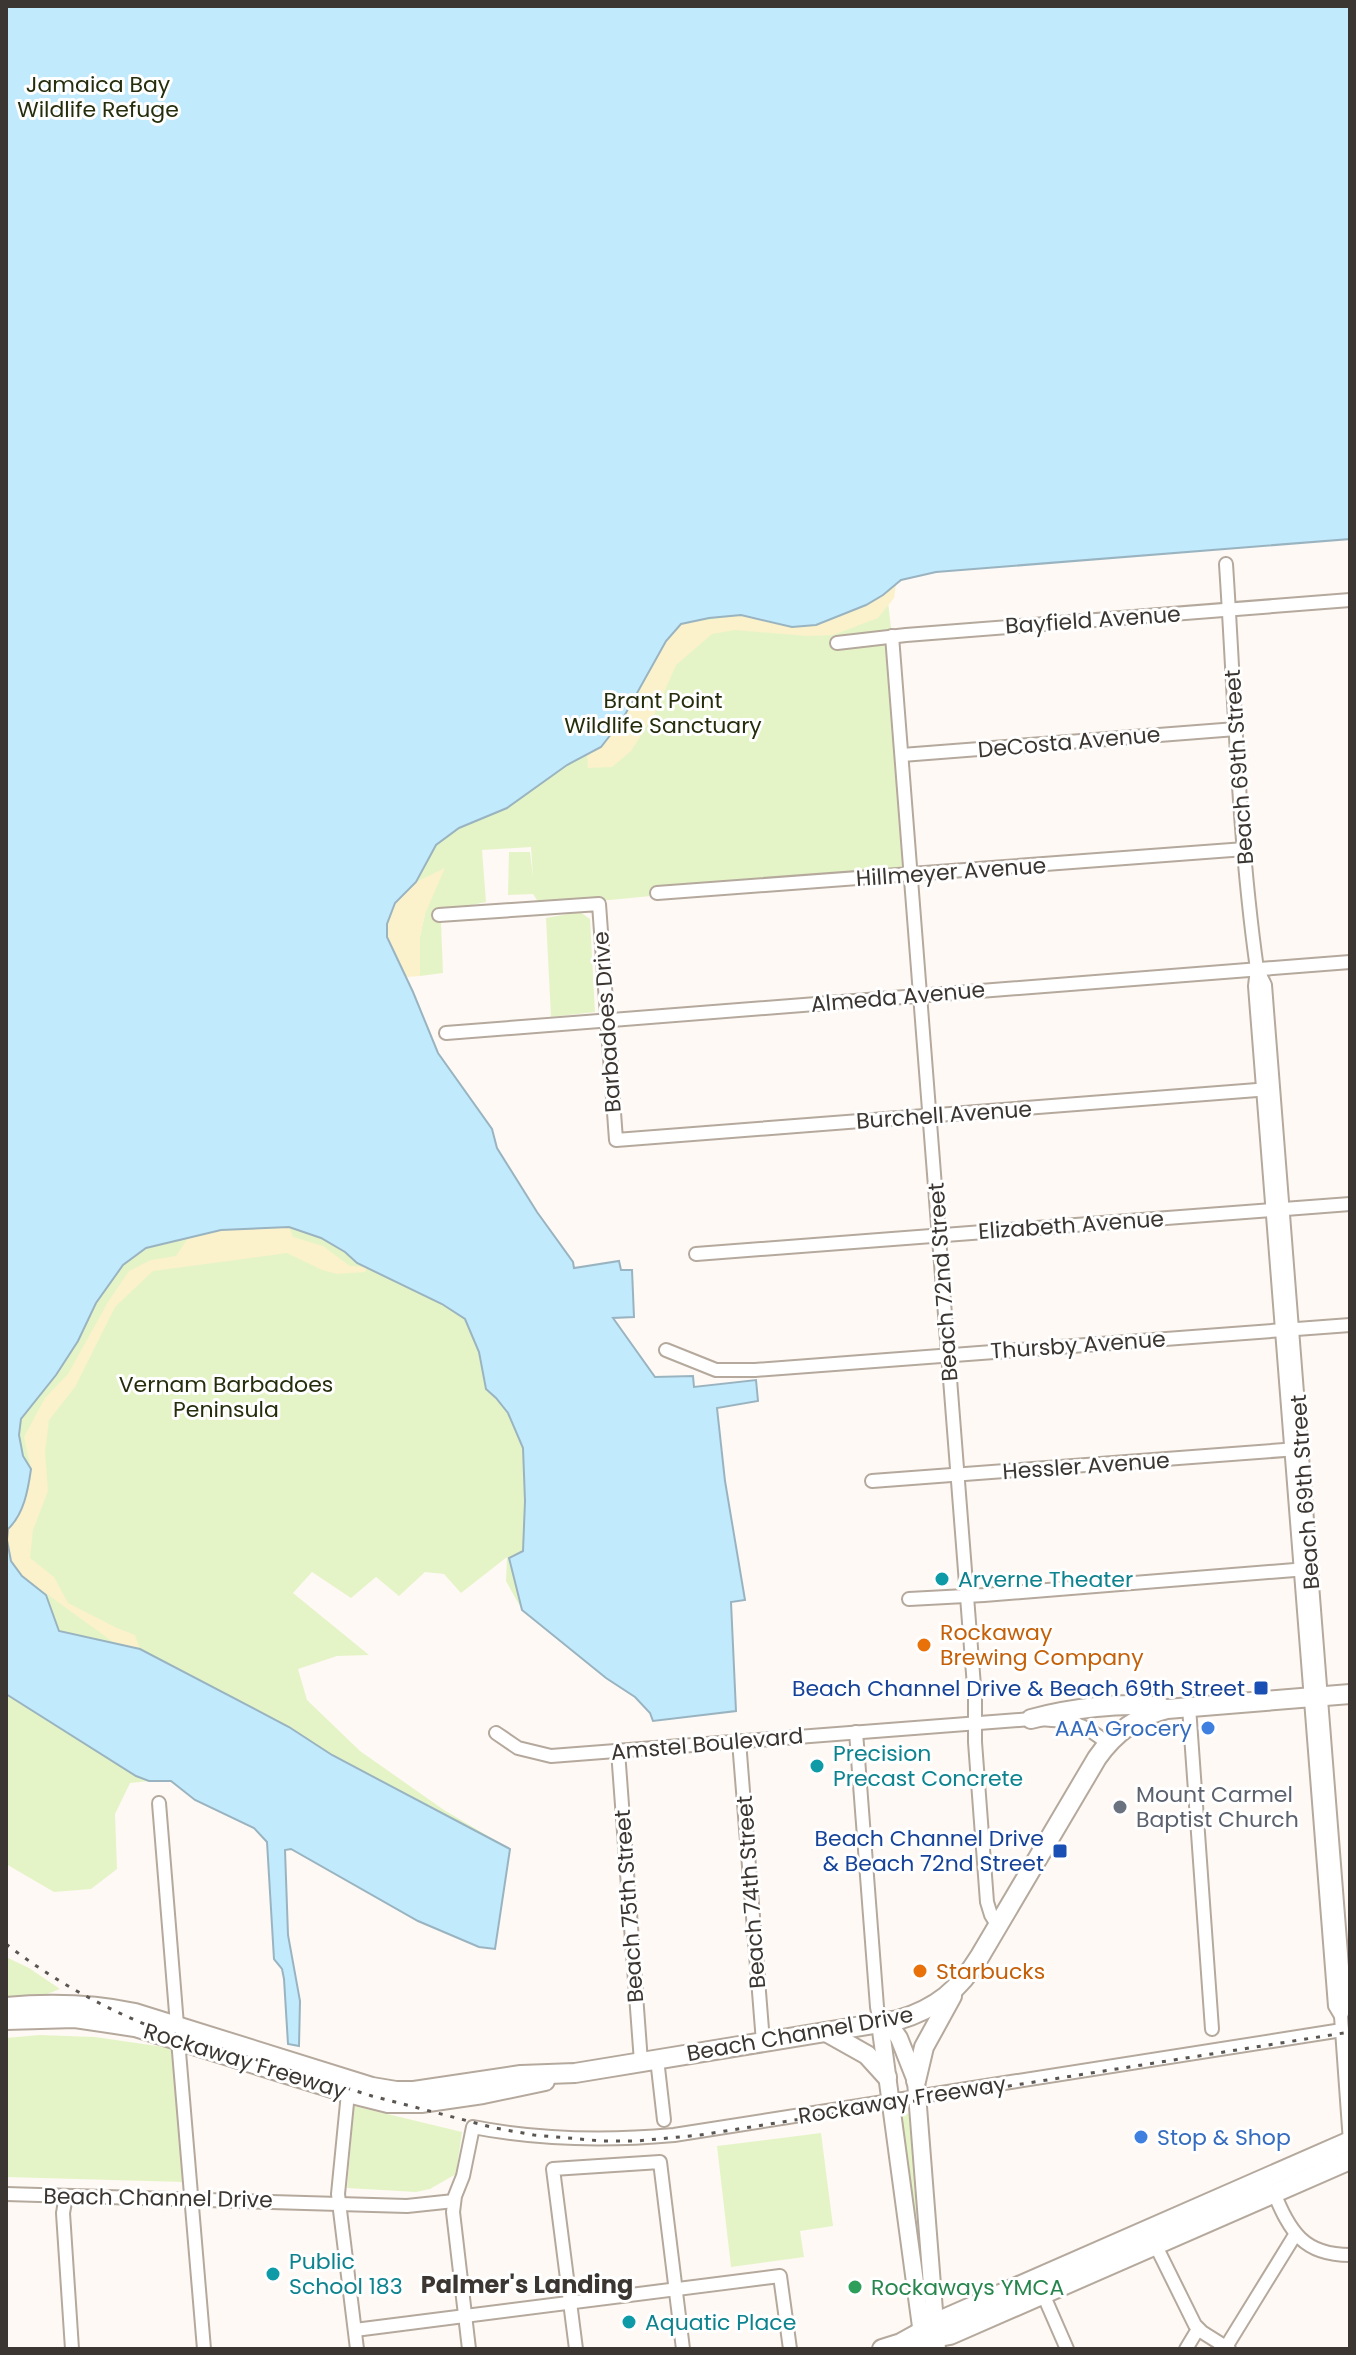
<svg xmlns="http://www.w3.org/2000/svg" width="1356" height="2355" viewBox="0 0 1356 2355" font-family="Poppins,sans-serif">
<style>
.green{fill:#e5f4c7}
.sand{fill:#fbf1cb}
.water{fill:#c1eafd;stroke:#99b4c0;stroke-width:2}
.lines{fill:none;stroke-linecap:round;stroke-linejoin:round}
.street-casing{stroke:#b5a99d;stroke-width:16}
.secondary-casing{stroke:#b5a99d;stroke-width:20}
.primary-casing{stroke:#b5a99d;stroke-width:22}
.street{stroke:#fff;stroke-width:12}
.secondary{stroke:#fff;stroke-width:16}
.primary{stroke:#fff;stroke-width:18}
.rail{stroke:#5b5651;stroke-width:3;stroke-dasharray:4 8;stroke-linecap:butt}
.culture-dot{fill:#0f9aa8;stroke:#fff;stroke-width:3}
.food-dot{fill:#e8710a;stroke:#fff;stroke-width:3}
.transit-dot{fill:#1a4fb4;stroke:#fff;stroke-width:3}
.shop-dot{fill:#3f7fe0;stroke:#fff;stroke-width:3}
.worship-dot{fill:#6b7280;stroke:#fff;stroke-width:3}
.leisure-dot{fill:#2e9e5b;stroke:#fff;stroke-width:3}
.labels{text-anchor:middle;dominant-baseline:central;stroke-width:6;stroke-linejoin:round;paint-order:stroke}
.park-label{font-size:22px;fill:#252e0c;stroke:#fff}
.street-label{font-size:22px;fill:#3b3631;stroke:#fff}
.culture-label{font-size:22px;fill:#0d838f;stroke:#fff;text-anchor:start}
.food-label{font-size:22px;fill:#c56008;stroke:#fff;text-anchor:start}
.transit-label{font-size:22px;fill:#164399;stroke:#fff;text-anchor:end}
.shop-label{font-size:22px;fill:#366cbe;stroke:#fff;text-anchor:end}
.worship-label{font-size:22px;fill:#5b616d;stroke:#fff;text-anchor:start}
.leisure-label{font-size:22px;fill:#27864d;stroke:#fff;text-anchor:start}
.neighbourhood-label{font-size:24px;font-weight:bold;fill:#3b3631;stroke:#fff}
</style>
<rect width="100%" height="100%" fill="#fef9f4"/>
<g class="green">
<path d="M878,517L892,636L910,875L723,889L610,900L545,903L537,900L533,894L508,895L509,852H530L533,877L531,847L482,850L486,902L444,911L441,923L443,973L420,976V936L425,914L395,903L493,571Z"/>
<path d="M580,912L590,919L595,1012L551,1017L546,918Z"/>
<path d="M222,1222H293L449,1290L524,1419L528,1550L509,1559L522,1610L506,1581L507,1557L461,1593L444,1574L425,1572L399,1596L376,1577L351,1598L312,1572L293,1593L369,1655L337,1656L298,1669L307,1700L360,1751L444,1810L510,1849L477,1832L56,1643L6,1509V1445L63,1341L141,1242Z"/>
<path d="M6,1694L136,1776L149,1781L130,1783L115,1814L117,1869L91,1889L54,1892L6,1864Z"/>
<path d="M6,1957L29,1968L60,1989L37,1998L6,2000Z"/>
<path d="M39,2035L95,2037L171,2048L183,2182L6,2177V2038Z"/>
<path d="M354,2106L462,2132L456,2174L430,2189L416,2192L347,2188Z"/>
<path d="M912,2113L928,2303H922L899,2115Z"/>
<path d="M821,2133L833,2226L800,2231L804,2257L731,2267L717,2146Z"/>
</g>
<g class="sand">
<path d="M896,584L894,598L878,618L833,635L808,636L735,630L712,634L676,665L655,713L631,751L612,767L588,768L587,754L601,747L666,641L681,624L741,615L792,627L883,595Z"/>
<path d="M445,868L425,914L420,936V976L406,977L387,937V924L395,903L416,882Z"/>
<path d="M289,1227L293,1237L323,1246L350,1266L367,1267L365,1272L337,1274L322,1270L287,1253L153,1271L115,1307L75,1387L49,1420L45,1452L48,1491L33,1530L30,1558L54,1577L68,1603L117,1628L135,1635L140,1649L113,1642L22,1576L11,1561L7,1540L8,1528L28,1488L31,1469L24,1437L45,1398L68,1374L108,1302L129,1271L151,1260L176,1256L188,1238L221,1230Z"/>
</g>
<path class="water" d="M6,6H1350V539L936,572L901,580L883,595L866,605L816,625L792,627L741,615L709,618L681,624L666,641L622,720L601,747L567,765L507,808L459,828L436,845L416,882L395,903L387,924V937L413,992L438,1053L492,1129L497,1148L537,1212L573,1262L574,1268L619,1261L621,1270H632L634,1317L613,1318L655,1377L693,1376L694,1387L756,1380L758,1401L717,1408L725,1481L745,1600L731,1602L736,1711L653,1721L650,1713L635,1697L606,1678L522,1610L509,1558L523,1551L525,1501L523,1448L508,1413L496,1398L486,1389L479,1352L465,1319L442,1304L357,1263L345,1252L321,1238L289,1227L221,1230L146,1248L123,1265L96,1303L78,1341L56,1375L21,1419L19,1435L23,1456L31,1469C28,1490 24,1514 8,1529L7,1540L11,1561L22,1576L46,1595L59,1631L140,1649L289,1727L332,1755L510,1849L495,1949L479,1947L418,1921L291,1849L285,1850L288,1935L300,2001L299,2046L288,2044L284,1979L282,1969L274,1959L267,1842L254,1828L195,1800L171,1781H149L136,1776L6,1694Z"/>
<g class="lines">
<g class="street-casing">
<g id="street">
<path d="M1226,564C1235,699 1238,835 1257,969L1255,986L1335,2006L1341,2016"/>
<path d="M892,636L975,1699V1742L987,1902L991,1915L998,1926"/>
<path d="M837,643L906,635L1350,600"/>
<path d="M902,755L1236,729"/>
<path d="M657,893L1245,849"/>
<path d="M439,915L599,904L616,1140L1270,1089"/>
<path d="M1257,969L1265,985L1345,2005L1341,2016L1350,2142"/>
<path d="M446,1033L1350,962"/>
<path d="M696,1254L1350,1204"/>
<path d="M666,1350L716,1370H755L1350,1325"/>
<path d="M872,1481L1298,1449"/>
<path d="M909,1599L984,1595L1307,1569"/>
<path d="M1189,1707L1212,2029"/>
<path d="M856,1732L877,2007L880,2023"/>
<path d="M496,1733L518,1748L551,1756L1031,1719C1065,1720 1081,1720 1108,1744"/>
<path d="M739,1741L763,2042"/>
<path d="M618,1751L641,2062"/>
<path d="M159,1803L177,2025"/>
<path d="M178,2040L204,2349"/>
<path d="M657,2059L664,2120"/>
<path d="M348,2093L338,2194L357,2349"/>
<path d="M1274,2193C1290,2231 1303,2255 1350,2255"/>
<path d="M6,2194L407,2206L454,2201"/>
<path d="M66,2196L63,2213L72,2349"/>
<path d="M1153,2240L1195,2325L1202,2332L1229,2349"/>
<path d="M1043,2294L1067,2349"/>
<path d="M355,2330L780,2276L790,2349"/>
<path d="M1226,2347L1295,2235"/>
<path d="M469,2349L453,2212L455,2196L463,2176L473,2127C539,2140 607,2141 674,2135L1342,2030"/>
<path d="M576,2349L553,2169L660,2162L683,2349"/>
<path d="M1186,2349L1198,2329"/>
</g>
</g>
<g class="secondary-casing">
<g id="secondary">
<path d="M888,2022L899,2038L916,2081L937,2349"/>
<path d="M880,2023L924,2349"/>
</g>
</g>
<g class="primary-casing">
<g id="primary">
<path d="M1031,1719C1068,1709 1124,1701 1161,1707"/>
<path d="M6,2007C50,2003 92,2004 135,2013L372,2087L396,2091H414L521,2075L575,2073L898,2020C936,2009 960,1989 980,1956L1097,1758C1115,1732 1137,1716 1167,1709L1350,1694"/>
<path d="M6,2020L75,2018L135,2027L348,2093L388,2103H421L483,2094L545,2081"/>
<path d="M826,2032L867,2055L887,2077"/>
<path d="M916,2081L924,2047L952,1996"/>
<path d="M910,2342L950,2335L1350,2160"/>
<path d="M882,2349L901,2343L948,2317L1350,2141"/>
</g>
</g>
<use href="#street" class="street"/>
<use href="#secondary" class="secondary"/>
<use href="#primary" class="primary"/>
<path class="rail" d="M6,1944C50,1978 98,2005 149,2026L372,2096L495,2128L534,2135L602,2141H637L700,2135L1350,2032"/>
</g>
<g class="culture-dot">
<circle cx="942" cy="1579" r="8"/>
<circle cx="817" cy="1766" r="8"/>
<circle cx="273" cy="2274" r="8"/>
<circle cx="629" cy="2322" r="8"/>
</g>
<g class="food-dot">
<circle cx="924" cy="1645" r="8"/>
<circle cx="920" cy="1971" r="8"/>
</g>
<g class="transit-dot">
<rect x="1253" y="1680" width="16" height="16" rx="4"/>
<rect x="1052" y="1843" width="16" height="16" rx="4"/>
</g>
<g class="shop-dot">
<circle cx="1208" cy="1728" r="8"/>
<circle cx="1141" cy="2137" r="8"/>
</g>
<circle class="worship-dot" cx="1120" cy="1807" r="8"/>
<circle class="leisure-dot" cx="855" cy="2287" r="8"/>
<g class="labels">
<g class="park-label">
<text x="98" y="84">Jamaica Bay<tspan x="98" dy="25">Wildlife Refuge</tspan></text>
<text x="663" y="700">Brant Point<tspan x="663" dy="25">Wildlife Sanctuary</tspan></text>
<text x="226" y="1384">Vernam Barbadoes<tspan x="226" dy="25">Peninsula</tspan></text>
</g>
<g class="street-label">
<text transform="translate(1093 620) rotate(-4)">Bayfield Avenue</text>
<text transform="translate(1069 742) rotate(-5)">DeCosta Avenue</text>
<text transform="translate(1239 767) rotate(-94)">Beach 69th Street</text>
<text transform="translate(951 872) rotate(-4)">Hillmeyer Avenue</text>
<text transform="translate(898 997) rotate(-5)">Almeda Avenue</text>
<text transform="translate(607 1022) rotate(-94)">Barbadoes Drive</text>
<text transform="translate(944 1115) rotate(-4)">Burchell Avenue</text>
<text transform="translate(1071 1225) rotate(-4)">Elizabeth Avenue</text>
<text transform="translate(943 1282) rotate(-94)">Beach 72nd Street</text>
<text transform="translate(1078 1345) rotate(-4)">Thursby Avenue</text>
<text transform="translate(1086 1466) rotate(-4)">Hessler Avenue</text>
<text transform="translate(1305 1492) rotate(-94)">Beach 69th Street</text>
<text transform="translate(707 1744) rotate(-5)">Amstel Boulevard</text>
<text transform="translate(751 1892) rotate(-94)">Beach 74th Street</text>
<text transform="translate(629 1906) rotate(-94)">Beach 75th Street</text>
<text transform="translate(800 2034) rotate(-10)">Beach Channel Drive</text>
<text transform="translate(245 2061) rotate(17)">Rockaway Freeway</text>
<text transform="translate(902 2100) rotate(-9)">Rockaway Freeway</text>
<text transform="translate(158 2198) rotate(1)">Beach Channel Drive</text>
</g>
<g class="culture-label">
<text x="958" y="1579">Arverne Theater</text>
<text x="833" y="1753">Precision<tspan x="833" dy="25">Precast Concrete</tspan></text>
<text x="289" y="2261">Public<tspan x="289" dy="25">School 183</tspan></text>
<text x="645" y="2322">Aquatic Place</text>
</g>
<g class="food-label">
<text x="940" y="1632">Rockaway<tspan x="940" dy="25">Brewing Company</tspan></text>
<text x="936" y="1971">Starbucks</text>
</g>
<g class="transit-label">
<text x="1245" y="1688">Beach Channel Drive &amp; Beach 69th Street</text>
<text x="1044" y="1838">Beach Channel Drive<tspan x="1044" dy="25">&amp; Beach 72nd Street</tspan></text>
</g>
<g class="shop-label">
<text x="1192" y="1728">AAA Grocery</text>
<text x="1157" y="2137" text-anchor="start">Stop &amp; Shop</text>
</g>
<g class="worship-label">
<text x="1136" y="1794">Mount Carmel<tspan x="1136" dy="25">Baptist Church</tspan></text>
</g>
<g class="leisure-label">
<text x="871" y="2287">Rockaways YMCA</text>
</g>
<g class="neighbourhood-label">
<text x="527" y="2284">Palmer's Landing</text>
</g>
</g>
<rect width="1356" height="2355" fill="none" stroke="#3b3631" stroke-width="16"/>
</svg>
